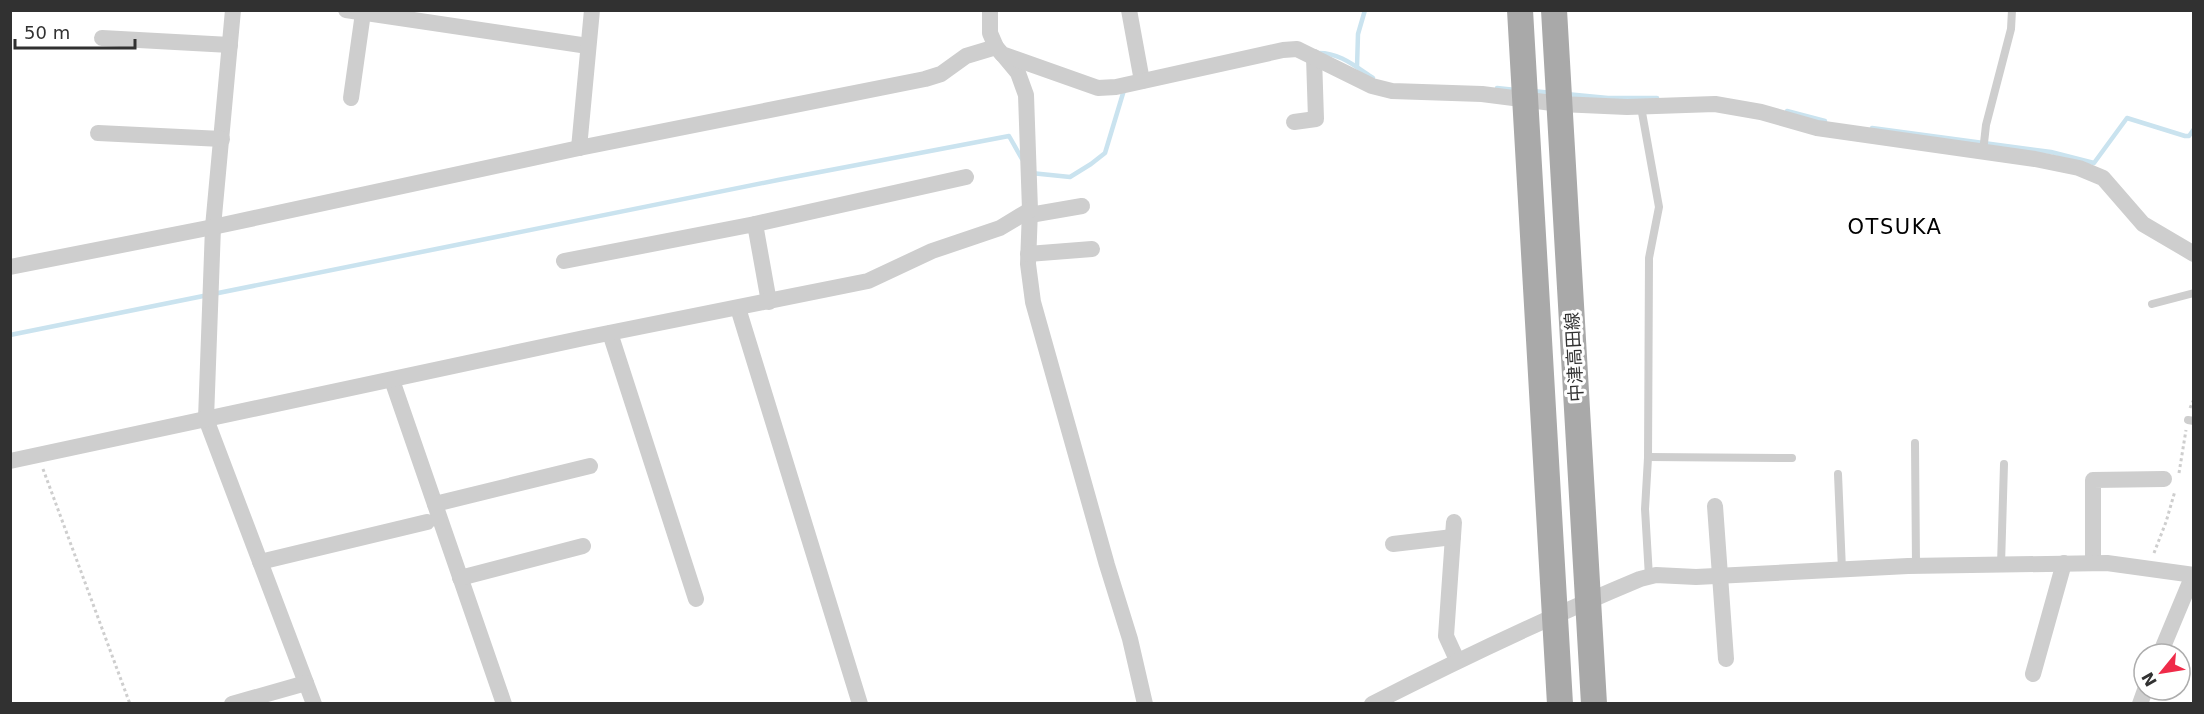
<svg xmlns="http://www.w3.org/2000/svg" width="2204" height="714" viewBox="0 0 2204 714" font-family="'DejaVu Sans','Noto Sans JP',sans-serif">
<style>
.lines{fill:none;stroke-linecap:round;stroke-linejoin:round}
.stream{stroke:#cae3ef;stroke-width:4.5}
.path{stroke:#cecece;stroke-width:3;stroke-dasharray:3 3;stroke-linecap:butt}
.service{stroke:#cecece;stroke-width:8}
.minor{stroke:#cecece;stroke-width:16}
.primary{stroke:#a9a9a9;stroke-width:26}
.labels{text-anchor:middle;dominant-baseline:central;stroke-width:6;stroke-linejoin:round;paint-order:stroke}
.street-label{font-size:18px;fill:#313131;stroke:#fff}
.quarter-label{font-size:21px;letter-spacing:1.5px;fill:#000;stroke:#fff}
</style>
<rect width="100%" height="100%" fill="#fff"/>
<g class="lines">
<g class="stream">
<path d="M1317,53C1339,52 1356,67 1373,78"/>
<path d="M1357,67L1358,34L1365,10"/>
<path d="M1497,88L1516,90"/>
<path d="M1533,91L1552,93"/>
<path d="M1566,94L1608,98H1657"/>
<path d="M1787,111L1825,121"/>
<path d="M1872,128L2051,152L2094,163L2127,118L2185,136H2189L2194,129"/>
<path d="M1031,173L1070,177L1091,164L1105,153L1124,90"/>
<path d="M10,335L778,180L1009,136L1022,159"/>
</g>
<g class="path">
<path d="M2190,408L2194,399"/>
<path d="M43,469L130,704"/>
<path d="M2179,473L2186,430"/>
<path d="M2154,553L2166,522L2175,491"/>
</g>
<g class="service">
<path d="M1641,107L1659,207L1649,258L1648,458L1645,509L1649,577"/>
<path d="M1983,152L1986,125L2011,29L2012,10"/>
<path d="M2152,304L2194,293"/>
<path d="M2188,420L2194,421"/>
<path d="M1915,443L1916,566"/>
<path d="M1648,457L1792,458"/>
<path d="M1838,474L1842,570"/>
<path d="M2001,565L2004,464"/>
</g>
<g class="minor">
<path d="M233,10L213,227L206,419L314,704"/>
<path d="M346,10L588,46"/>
<path d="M990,10V33L996,47"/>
<path d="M1129,10L1142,81"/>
<path d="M102,38L230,45"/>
<path d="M1003,55L1018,73L1026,95L1030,210L1028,264L1033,302L1107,565L1130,639L1145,704"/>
<path d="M351,98L363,13"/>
<path d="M1294,122L1316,119L1314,57"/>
<path d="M98,133L222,139"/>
<path d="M579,148L592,10"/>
<path d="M1030,215L1082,206"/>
<path d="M755,224L966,177"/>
<path d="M1028,254L1092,249"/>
<path d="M564,261L755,224L769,302"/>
<path d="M10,267L213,227L579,148L925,79L941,74L966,56L996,47L1002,54L1098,88L1116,87L1283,50L1297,49L1372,86L1392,91L1482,94L1560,104L1627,107L1715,104L1761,112L1817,128L2035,159L2079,168L2103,178L2143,224L2194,254"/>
<path d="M738,308L860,704"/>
<path d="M610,333L696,599"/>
<path d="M392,380L504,704"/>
<path d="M10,461L584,338L868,281L932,251L1000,228L1030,210"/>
<path d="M435,504L590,466"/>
<path d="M1715,506L1726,659"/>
<path d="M1454,522L1446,636L1457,660"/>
<path d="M1393,544L1453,537"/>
<path d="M260,562L427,522"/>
<path d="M2093,563V480L2164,479"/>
<path d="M460,578L583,546"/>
<path d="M2160,654L2193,575"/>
<path d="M2033,674L2064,563"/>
<path d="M232,704L306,683"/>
<path d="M1372,704C1460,659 1549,617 1640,579L1656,575L1696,577L1908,566L2107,563L2194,575"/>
<path d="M2140,704L2145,690"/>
</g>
<g class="primary">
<path d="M1520,10L1560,704"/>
<path d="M1554,10L1594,704"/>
</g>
</g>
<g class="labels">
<g class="street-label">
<text transform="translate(1574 357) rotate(-93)">中津高田線</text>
</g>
<g class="quarter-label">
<text x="1895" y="227">OTSUKA</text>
</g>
</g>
<rect width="2204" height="714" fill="none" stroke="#313131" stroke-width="24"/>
<g transform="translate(2162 672) rotate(240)"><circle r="28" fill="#ffffff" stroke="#adadad" stroke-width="1.5"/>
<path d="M0-4.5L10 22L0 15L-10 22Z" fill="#ef2b49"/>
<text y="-9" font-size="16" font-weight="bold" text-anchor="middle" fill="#313131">N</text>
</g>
<path d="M15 39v9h120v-9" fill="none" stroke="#313131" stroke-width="3"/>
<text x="24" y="39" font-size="18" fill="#313131" stroke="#ffffff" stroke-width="4.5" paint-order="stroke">50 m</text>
</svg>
